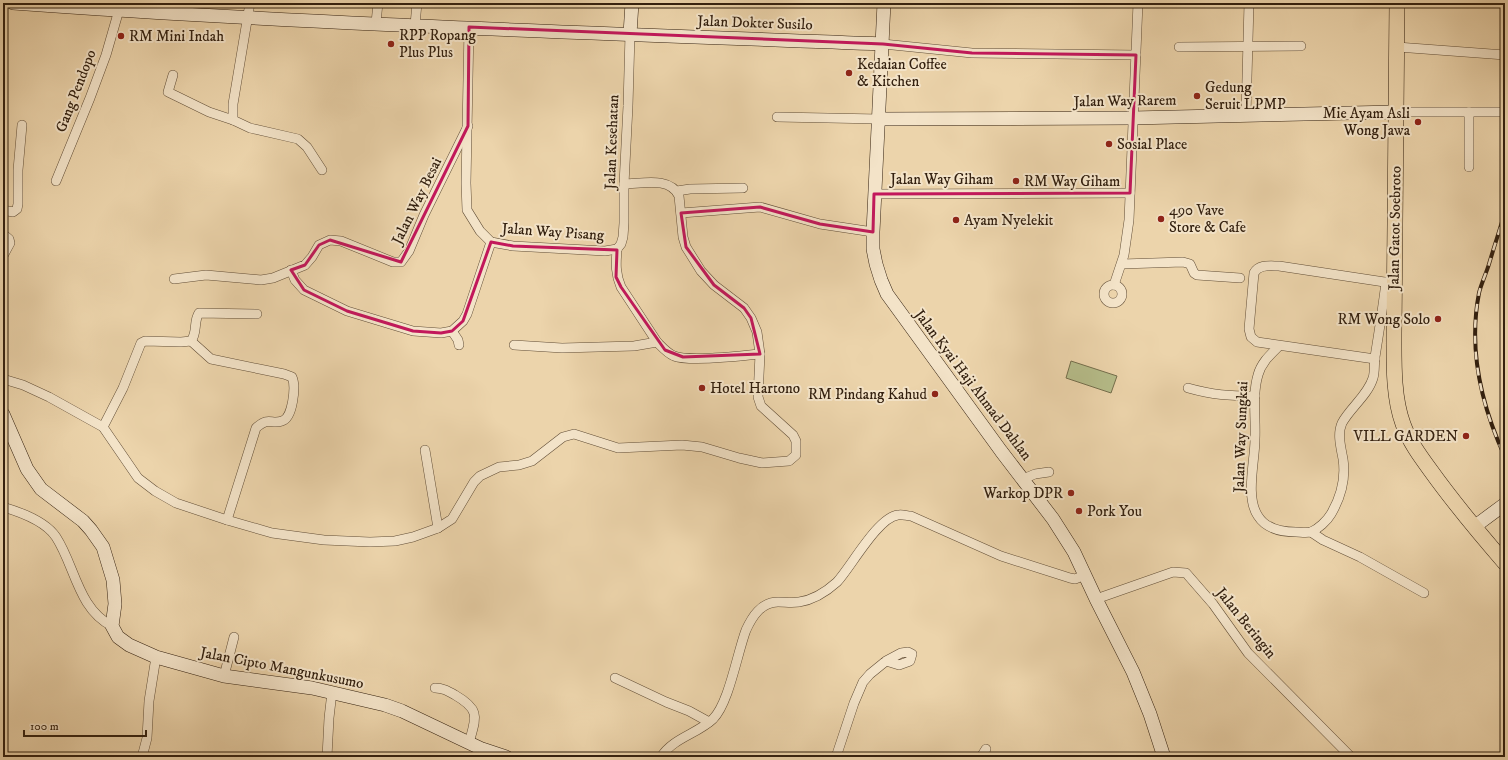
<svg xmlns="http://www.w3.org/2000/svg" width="1508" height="760" viewBox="0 0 1508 760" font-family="'IM FELL DW Pica',serif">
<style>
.green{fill:#b6bd8a;stroke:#746e4c}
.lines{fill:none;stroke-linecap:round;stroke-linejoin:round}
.street-casing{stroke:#614d36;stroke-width:10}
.secondary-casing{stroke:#33200f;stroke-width:14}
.primary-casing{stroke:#33200f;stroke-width:16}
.street{stroke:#f3e3c8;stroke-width:9}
.secondary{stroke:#f3e3c8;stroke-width:13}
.primary{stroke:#ecd4ab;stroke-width:15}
.rail-casing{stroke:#33200f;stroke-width:4}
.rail{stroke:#f3e3c8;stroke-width:2.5;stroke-dasharray:8;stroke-linecap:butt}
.marked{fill:none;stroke:#c2185b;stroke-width:3;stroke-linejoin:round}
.poi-dot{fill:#8f2418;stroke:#f3e3c8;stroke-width:1.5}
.labels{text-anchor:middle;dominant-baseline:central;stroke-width:4;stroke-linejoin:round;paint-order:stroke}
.street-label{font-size:15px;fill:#33200f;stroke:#f3e3c8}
.poi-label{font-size:15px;fill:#33200f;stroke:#f3e3c8;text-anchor:start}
</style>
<rect width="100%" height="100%" fill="#ecd4ab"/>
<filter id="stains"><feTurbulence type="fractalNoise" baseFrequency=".005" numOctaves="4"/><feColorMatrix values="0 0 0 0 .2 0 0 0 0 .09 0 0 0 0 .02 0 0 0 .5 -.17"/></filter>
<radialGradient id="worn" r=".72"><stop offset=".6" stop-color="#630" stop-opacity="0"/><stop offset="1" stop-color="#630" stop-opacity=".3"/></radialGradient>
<path class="green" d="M1071,361L1117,376L1111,393L1066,378Z"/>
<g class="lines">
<g class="street-casing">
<g id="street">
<path d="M250,3L233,104V120L250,128L298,139L307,147L322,170"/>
<path d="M376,23L378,3"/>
<path d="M415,25L417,3"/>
<path d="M469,27L466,183L467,210L480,231L491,242L513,246L605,251L617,249"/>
<path d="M883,44L972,53L1136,55"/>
<path d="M1179,47L1301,46"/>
<path d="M1397,47L1505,55"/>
<path d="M173,75L168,92L209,112L233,120"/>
<path d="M1396,112H1505"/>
<path d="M1246,115L1249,3"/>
<path d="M777,117L879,119"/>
<path d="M1469,167V112"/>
<path d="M56,181L90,98L106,55L121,3"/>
<path d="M677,191L690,189L743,188"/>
<path d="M874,194L1130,193"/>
<path d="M3,210L13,212L17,209L18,204V170L22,125"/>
<path d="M681,213L760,207L820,224L873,232"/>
<path d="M3,234L9,239L10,243L3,256"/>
<path d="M617,249L621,244L623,237L624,223V184L628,106L630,34"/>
<path d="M617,249C616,263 615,273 621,287L657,342C662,347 667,353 674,356C689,362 742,356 760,354"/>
<path d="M1122,264L1183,262L1190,264L1194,273L1197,275L1240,278"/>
<path d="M291,270L295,280L304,290L347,311L413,331L441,333L452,331L463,321L467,314L491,242"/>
<path d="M174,279L206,275L261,280L273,278L305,265L312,257L319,245L330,240L341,241L393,262H401L409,251L424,215L468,126"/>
<circle cx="1113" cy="294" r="9"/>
<path d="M1114,285L1124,255L1129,220L1138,3"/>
<path d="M452,331L458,340L459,345"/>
<path d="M191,341L211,359L284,374L292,377C296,386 293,418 282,421C271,425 269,416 256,428L227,520"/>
<path d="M514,345L562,348L634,346L657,342"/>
<path d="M1279,346C1270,355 1261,363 1258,375C1252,395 1256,418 1255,439C1255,461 1245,497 1258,516C1266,529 1282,532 1296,532C1300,532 1306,533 1311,532C1318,529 1327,521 1331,514C1341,497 1346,479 1343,459C1341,448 1337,434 1342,423C1350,408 1368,395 1373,378C1375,372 1374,364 1375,357C1379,332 1383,307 1386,282"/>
<path d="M1375,359L1257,342L1251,337L1249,329L1254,273C1259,264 1270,266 1279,266L1391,283"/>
<path d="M3,379L23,385L49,397L103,427L138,478L155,491L176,503L227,520L272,533L324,540L370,542L395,541L413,537L438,528L452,519L474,482L480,476L499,467L519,465L532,461L563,437L574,434L618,448L682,445L702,447L739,458L762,463L789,461L796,455V441L793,435L761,406L758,397L760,354L757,332L751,318L744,308L714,285L701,271L686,247L683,237L679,196C670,176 641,184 624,184"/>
<path d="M1188,388C1213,395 1229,396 1255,396"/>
<path d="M103,427L123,388L141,343L145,341L181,342L191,341C198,332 193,322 199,313L257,314"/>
<path d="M425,450L438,528"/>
<path d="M1023,479L1035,474L1049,472"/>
<path d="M3,507C20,512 46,522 56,537C75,566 78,609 112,626"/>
<path d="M1311,532L1323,540L1360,557L1424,593"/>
<path d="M1096,599L1173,572L1186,573L1213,604L1248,653L1351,757"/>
<path d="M224,676L234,637"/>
<path d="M615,678L666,702L689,711L709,722"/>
<path d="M435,688C443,688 448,691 455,695C481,710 476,717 469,743"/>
<path d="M142,757L147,738L149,701L156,657"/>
<path d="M327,757L329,718L332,692"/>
<path d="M661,757C673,738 697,734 713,719C729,703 737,654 746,630C752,617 761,602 778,602C785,602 792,603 799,602C813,600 827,591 837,582C851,567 878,517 898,515C902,514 907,516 911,516L1001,556L1070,578L1075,579L1085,575"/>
<path d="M836,757L854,703L863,682L870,674L886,661L901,653L908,652L912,654L910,661L899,665L886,661"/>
<path d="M981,757L986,749"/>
</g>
</g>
<g class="secondary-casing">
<g id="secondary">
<path d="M13,3C303,24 593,33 883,44"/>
<path d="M884,3L873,232V249L876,264L881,280L887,294L1001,451L1053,519L1074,552L1096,599L1133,672L1150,714L1164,757"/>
<path d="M630,34L632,3"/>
<path d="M879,119L1132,118L1396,112"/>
<path d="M3,414L27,469L41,489L83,521L91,530L103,547L113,580L115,604L112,626L118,637L129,645L156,657L224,676L312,688L385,705L402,711L482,749L506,757"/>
<path d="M1474,527L1505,504"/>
</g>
</g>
<g class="primary-casing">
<path id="primary" d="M1397,3L1394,334C1394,362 1393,397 1403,424C1409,441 1420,456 1431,471C1454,503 1479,533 1505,563"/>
</g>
<use href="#street" class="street"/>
<use href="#secondary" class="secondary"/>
<use href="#primary" class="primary"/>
<g class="rail-casing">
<path id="rail" d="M1505,212C1500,229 1494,247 1489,264C1486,274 1481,284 1479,293C1468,350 1481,405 1505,457"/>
</g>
<use href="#rail" class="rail"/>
</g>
<path class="marked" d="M469,27L883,44L972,53L1136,55L1130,193L874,194L873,232L820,224L760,207L681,213L686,247L714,285L744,308L751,318L760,354L683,357L665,350L621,287L616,277L617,250L513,246L491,242L463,321L452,331L441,333L413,331L347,311L304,290L291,270L305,265L319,245L330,240L401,262L468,126Z"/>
<g class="poi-dot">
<circle cx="121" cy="36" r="4"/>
<circle cx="391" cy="44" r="4"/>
<circle cx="849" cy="73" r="4"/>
<circle cx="1197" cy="96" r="4"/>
<circle cx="1418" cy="122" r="4"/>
<circle cx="1109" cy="144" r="4"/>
<circle cx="1016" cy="181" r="4"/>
<circle cx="1161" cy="219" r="4"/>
<circle cx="956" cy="220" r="4"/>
<circle cx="1438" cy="319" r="4"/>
<circle cx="702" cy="388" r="4"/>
<circle cx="935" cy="394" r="4"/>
<circle cx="1466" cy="436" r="4"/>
<circle cx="1071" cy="493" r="4"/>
<circle cx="1079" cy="511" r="4"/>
</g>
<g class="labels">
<g class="street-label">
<text transform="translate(755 23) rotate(2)">Jalan Dokter Susilo</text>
<text transform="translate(76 91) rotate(-69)">Gang Pendopo</text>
<text transform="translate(1125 101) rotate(-1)">Jalan Way Rarem</text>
<text transform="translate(612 142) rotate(-88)">Jalan Kesehatan</text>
<text x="942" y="179">Jalan Way Giham</text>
<text transform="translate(417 201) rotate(-64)">Jalan Way Besai</text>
<text transform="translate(1395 228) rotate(-89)">Jalan Gatot Soebroto</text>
<text transform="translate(553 232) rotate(4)">Jalan Way Pisang</text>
<text transform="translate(973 385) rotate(53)">Jalan Kyai Haji Ahmad Dahlan</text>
<text transform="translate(1241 437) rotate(-88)">Jalan Way Sungkai</text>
<text transform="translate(1246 623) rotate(51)">Jalan Beringin</text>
<text transform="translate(282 668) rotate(11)">Jalan Cipto Mangunkusumo</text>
</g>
<g class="poi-label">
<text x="399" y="35">RPP Ropang<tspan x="399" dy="17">Plus Plus</tspan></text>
<text x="129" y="36">RM Mini Indah</text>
<text x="857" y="64">Kedaian Coffee<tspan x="857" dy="17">&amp; Kitchen</tspan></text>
<text x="1205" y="87">Gedung<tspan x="1205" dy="17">Seruit LPMP</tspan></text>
<text x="1410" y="113" text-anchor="end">Mie Ayam Asli<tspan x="1410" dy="17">Wong Jawa</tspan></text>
<text x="1117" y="144">Sosial Place</text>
<text x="1024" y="181">RM Way Giham</text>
<text x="1169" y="210">490 Vave<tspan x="1169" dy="17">Store &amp; Cafe</tspan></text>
<text x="964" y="220">Ayam Nyelekit</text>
<text x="1430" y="319" text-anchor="end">RM Wong Solo</text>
<text x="710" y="388">Hotel Hartono</text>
<text x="927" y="394" text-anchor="end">RM Pindang Kahud</text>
<text x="1458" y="436" text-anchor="end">VILL GARDEN</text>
<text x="1063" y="493" text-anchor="end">Warkop DPR</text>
<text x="1087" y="511">Pork You</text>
</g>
</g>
<rect width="1508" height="760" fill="none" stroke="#ecd4ab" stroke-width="16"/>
<rect x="4" y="4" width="1500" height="752" fill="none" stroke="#33200f" stroke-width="2"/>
<rect x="8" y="8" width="1492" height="744" fill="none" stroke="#33200f"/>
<path d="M24 730v6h122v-6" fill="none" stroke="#33200f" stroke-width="2"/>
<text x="30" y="730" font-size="12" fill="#33200f" stroke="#f3e3c8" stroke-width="3" paint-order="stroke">100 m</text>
<rect width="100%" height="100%" filter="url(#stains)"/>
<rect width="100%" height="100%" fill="url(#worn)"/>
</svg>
